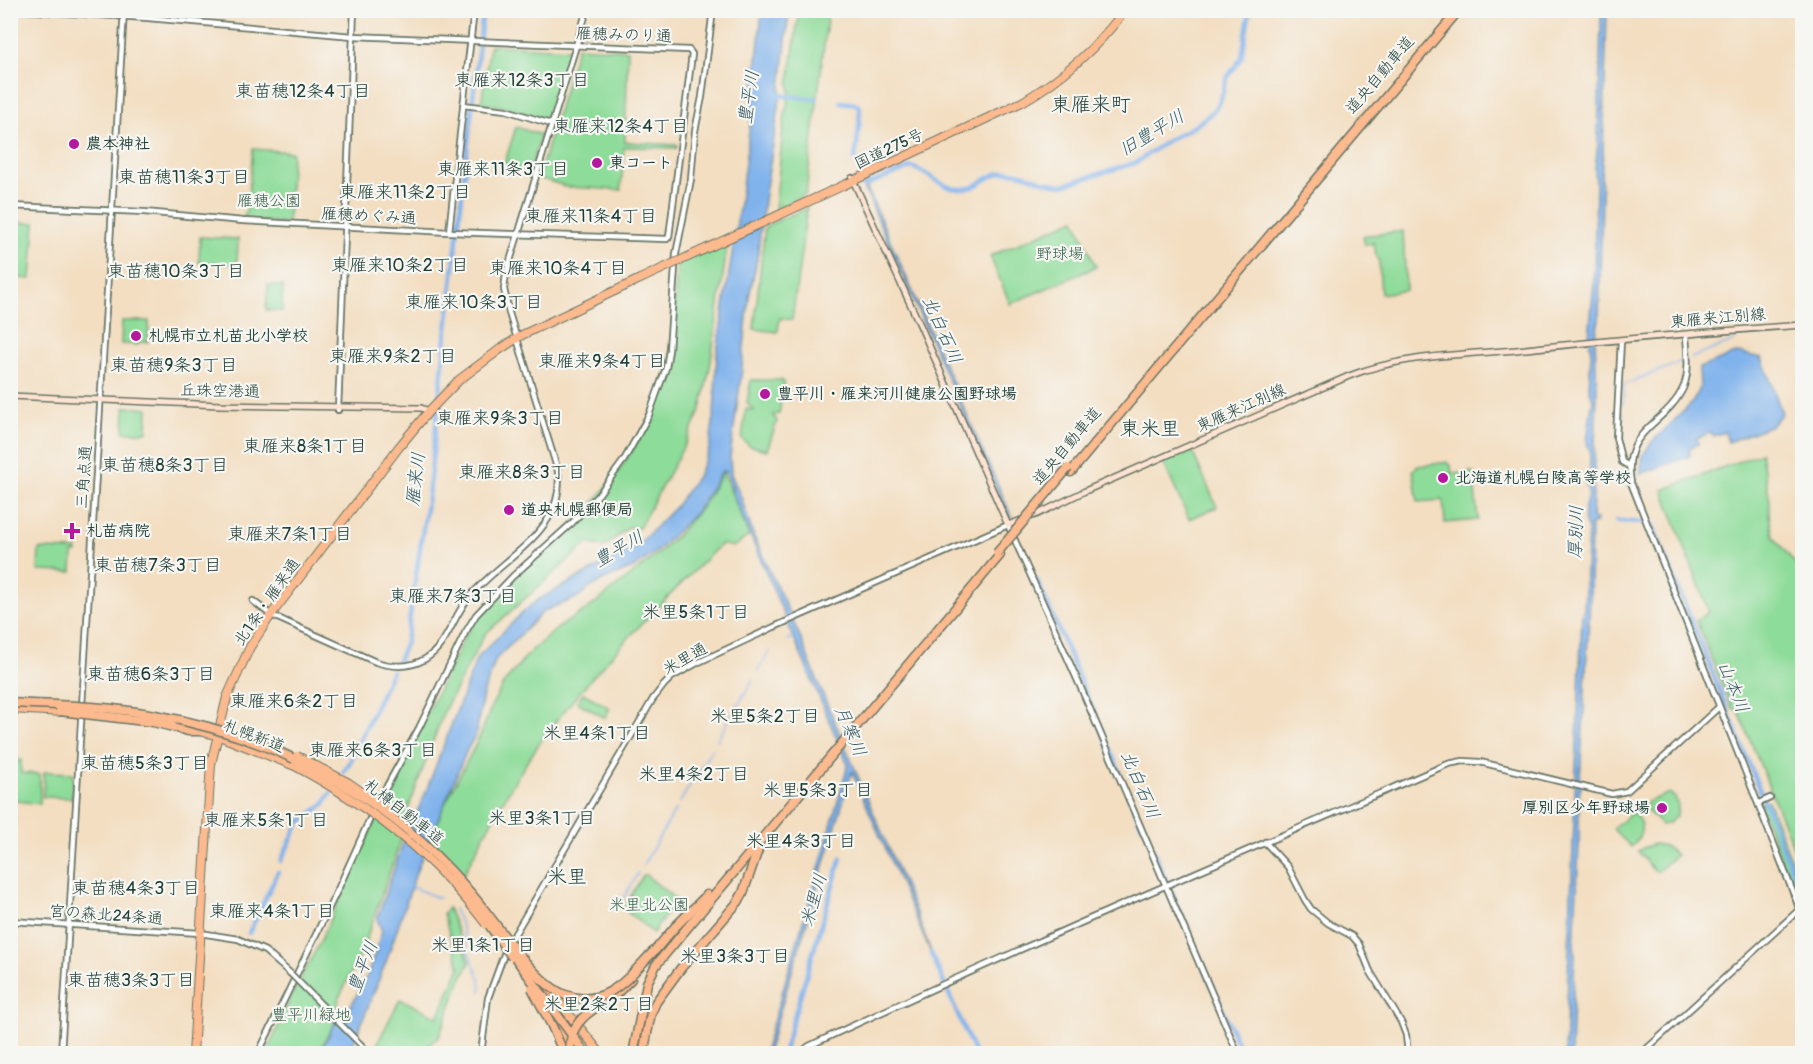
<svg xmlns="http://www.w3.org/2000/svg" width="1813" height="1064" viewBox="0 0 1813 1064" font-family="Pangolin,'Klee One',sans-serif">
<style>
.green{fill:#8edc9a;stroke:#568c67;stroke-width:1.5}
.water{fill:#80b2ec;stroke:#507890;stroke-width:1.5}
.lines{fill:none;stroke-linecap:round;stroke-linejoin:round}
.stream{stroke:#80b2ec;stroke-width:1.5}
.river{stroke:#80b2ec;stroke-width:4.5}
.tertiary-casing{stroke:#697565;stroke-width:8}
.secondary-casing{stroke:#697565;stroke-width:8}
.trunk-casing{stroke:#697565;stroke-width:10}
.motorway-casing{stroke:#697565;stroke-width:11}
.tertiary{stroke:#fff;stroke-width:4.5}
.secondary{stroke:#fee3d2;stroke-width:5}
.trunk{stroke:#fcba8e;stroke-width:8}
.motorway{stroke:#fcba8e;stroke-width:8}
.tertiary-bridge-casing{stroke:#697565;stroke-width:8;stroke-linecap:butt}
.trunk-bridge-casing{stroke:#697565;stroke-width:10;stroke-linecap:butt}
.motorway-bridge-casing{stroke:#697565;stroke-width:11;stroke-linecap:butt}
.tertiary-bridge{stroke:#fff;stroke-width:4.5}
.trunk-bridge{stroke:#fcba8e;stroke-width:8}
.motorway-bridge{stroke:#fcba8e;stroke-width:8}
.poi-dot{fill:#b5179e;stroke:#f6f6f2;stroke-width:2}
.labels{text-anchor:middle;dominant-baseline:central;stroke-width:4.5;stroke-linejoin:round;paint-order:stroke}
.street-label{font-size:16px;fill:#1f3d34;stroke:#f6f6f2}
.poi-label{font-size:16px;font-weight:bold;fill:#1f3d34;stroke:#f6f6f2;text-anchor:start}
.park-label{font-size:16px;fill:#355d48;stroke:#f6f6f2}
.neighbourhood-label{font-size:18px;fill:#1f3d34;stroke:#f6f6f2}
.water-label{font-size:18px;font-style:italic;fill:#375a62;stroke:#f6f6f2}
.quarter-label{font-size:20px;fill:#1f3d34;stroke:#f6f6f2}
</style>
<rect width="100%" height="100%" fill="#f6f6f2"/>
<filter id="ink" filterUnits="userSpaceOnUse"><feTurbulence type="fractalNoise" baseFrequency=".0167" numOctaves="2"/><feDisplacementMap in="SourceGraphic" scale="12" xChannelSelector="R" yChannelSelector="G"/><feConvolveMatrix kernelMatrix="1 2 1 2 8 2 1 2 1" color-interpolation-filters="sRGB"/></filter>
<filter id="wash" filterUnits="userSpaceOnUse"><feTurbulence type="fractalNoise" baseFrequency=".008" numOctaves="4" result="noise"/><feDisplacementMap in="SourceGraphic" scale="24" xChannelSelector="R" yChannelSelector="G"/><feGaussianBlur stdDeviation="1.35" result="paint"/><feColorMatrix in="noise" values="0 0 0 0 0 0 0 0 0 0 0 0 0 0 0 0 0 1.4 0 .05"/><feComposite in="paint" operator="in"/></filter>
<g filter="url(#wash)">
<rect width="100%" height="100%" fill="#f3dec1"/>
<g class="green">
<path d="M799,11H828L806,194L775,209L784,120L790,91L789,82Z"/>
<path d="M490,45L570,49L549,120L499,106L481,104Z"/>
<path d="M577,47L628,50L625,142L677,145V148L624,147L621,190L568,187L538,178Z"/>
<path d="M516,127L541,135L529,173L504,165Z"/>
<path d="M253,149L292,152L288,223L243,220L247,208Z"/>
<path d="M807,208L792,320L780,318L778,330L777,332L754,329L765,226Z"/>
<path d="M1075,219L1096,267L1010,304L990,256Z"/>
<path d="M10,222L35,223L31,279L11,277Z"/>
<path d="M1403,231L1406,290L1381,294L1379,262L1376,255L1374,243L1365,245L1363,236Z"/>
<path d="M200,237L238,239L237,264L199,263Z"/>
<path d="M728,240L710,367L701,409L684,446L639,528L629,527L604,547L588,543L485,634L444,711L410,804L401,840L364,946L339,998L335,1022L318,1053L266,1054L292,995L317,948L394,781L464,638C492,591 533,562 572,525C618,480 657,422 671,358L677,264Z"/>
<path d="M268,285L283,286L282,311L266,310Z"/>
<path d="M122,321H149L148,342H139L138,345L121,344Z"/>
<path d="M751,380H781L784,382L779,414L773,415L777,421L767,450L750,446L742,439L746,409L754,410L747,403Z"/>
<path d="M125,407L148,408L147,432H124Z"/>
<path d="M1190,449L1192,451L1217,507L1189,519L1163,462Z"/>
<path d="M1761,453L1770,501L1769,515L1773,536L1802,572V869L1738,710L1732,709L1696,620L1709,612L1663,490Z"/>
<path d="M1448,462V464L1451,465L1452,474L1473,472L1478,520L1445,523L1443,500L1418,502L1413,470L1418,466Z"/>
<path d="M723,472L749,536L733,547L721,544C659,606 596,667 544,737C513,780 487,828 463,876L430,841L443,808L481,734L492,705L504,683L531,651L559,627L593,605L660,552L678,534L701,508Z"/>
<path d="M39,549L77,550V553H73L72,572L38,571Z"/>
<path d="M583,693L610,708L605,718L577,702Z"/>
<path d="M10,760H21V773L40,774V804L11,800Z"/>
<path d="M44,772L73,773L72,798L43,797Z"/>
<path d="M1669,793C1678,798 1679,805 1677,815L1669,823L1661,825L1646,809L1647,802Z"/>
<path d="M1768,801L1802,887V911L1759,804Z"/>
<path d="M1632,812C1646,824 1643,836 1631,847L1614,830V828Z"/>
<path d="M1654,844L1665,846L1676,855L1657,872L1654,871L1638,851L1643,848Z"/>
<path d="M643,875H646L676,900L653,933L625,910L624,908Z"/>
<path d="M448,908L470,962L461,979L439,1037L417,1053L372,1054L400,999L438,1017L460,967L443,914Z"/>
</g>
<g class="water">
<path d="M1607,10L1603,153L1601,176L1602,191L1599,320L1595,337L1597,395L1592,518L1597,519L1596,523L1591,524L1590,598L1580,780L1582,783L1579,793V844L1574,950L1575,955C1573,988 1572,1020 1571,1053L1565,1054L1582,615L1584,609L1588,529C1581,518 1583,507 1589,496L1586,485L1590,477V449L1588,447L1587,440L1593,399L1589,388L1591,354L1589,337L1594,282L1596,186L1595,169L1598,144L1601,20V11Z"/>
<path d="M762,11H789L779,108L764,200L757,260L749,297L741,377L730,457L731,474L741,497L754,537L798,632L822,692L917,915L936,965L852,772L775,1028L767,1053H764L822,858L848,765L735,499L726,472L722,471L697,511L657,551L635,567L604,580L589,588L579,597L544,611L496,659L483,694L476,734L467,750L417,870L386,962L352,1047L349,1053L319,1054L334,1025L348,1011L368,974L382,931L377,919L401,849L425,794L477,658L524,611L539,599L621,555L644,539L676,506L699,474L709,450L714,417L717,352L740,202L752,108Z"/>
<path d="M863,183L867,184L868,187L867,188L1012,517L1009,518L869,199L861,184Z"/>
<path d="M1738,353L1762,358L1782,413L1772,425L1728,442L1725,432L1713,436L1710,433L1697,438L1698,444L1689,448L1690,456L1640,474L1643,455L1651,443L1692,403L1700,386L1699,368Z"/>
</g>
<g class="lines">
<g class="stream">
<path d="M1691,358L1730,343L1736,339"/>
<path d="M1675,364L1685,360"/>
<path d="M1623,405L1624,386L1625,384L1674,365"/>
<path d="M1623,412V419"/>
<path d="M1634,478L1650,516L1649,522"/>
<path d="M787,640L795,637"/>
<path d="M758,671L770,650"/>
<path d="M717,740L753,680"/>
<path d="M680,802L712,749"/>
<path d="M643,865L676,809"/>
<path d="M409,886L439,898"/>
<path d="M623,899L638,873"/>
<path d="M454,909L462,927L468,951L480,979L481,992"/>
</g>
<g class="river">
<path d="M775,95L817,99"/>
<path d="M841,102L856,104L860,107L859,128L855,159"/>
<path d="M864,186L911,167C926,171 937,184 952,188C978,194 984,174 1004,172C1024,170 1043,185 1063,185L1135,163L1170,139L1195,126L1215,110L1221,99L1227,78L1242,57L1250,10"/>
<path d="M1616,521L1649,522L1653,526L1802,895"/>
<path d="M1037,580L1120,773"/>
<path d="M397,663L406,642L428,496L483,10"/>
<path d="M343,773L350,762L392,671"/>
<path d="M1129,795L1142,826"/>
<path d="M1153,850L1242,1054"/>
<path d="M281,861L299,823L324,804L331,793"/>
<path d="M249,933L278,872"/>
<path d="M931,953L975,1054"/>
<path d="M783,1054L841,858"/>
</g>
</g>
</g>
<g filter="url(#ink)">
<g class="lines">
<g class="tertiary-casing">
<g id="tertiary">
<path d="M463,105L506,110L551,124"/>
<path d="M10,206L144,212L243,221L449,232L667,239L669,237L692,54L689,50L353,36L148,18L21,10"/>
<path d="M449,232L474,10"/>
<path d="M1686,335C1687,352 1690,369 1684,386C1667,426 1621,427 1631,483L1802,915"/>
<path d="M1621,340L1616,438L1622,462L1629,466"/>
<path d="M338,410L354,10"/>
<path d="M253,601L271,615L376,662C392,667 410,668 425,659C447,646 452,619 467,600C499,558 567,533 558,471L509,313L504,289L506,274L587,10"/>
<path d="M1759,803L1770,798"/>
<path d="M377,804L419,728L465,633L476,615L513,576L572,523L599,494L624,460L649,415L666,368L669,350L676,254L691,179L695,131L702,97L713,10"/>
<path d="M1265,842L1288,867L1305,900L1311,909L1328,923L1352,936L1359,944L1370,971L1401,1022L1406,1035L1408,1054"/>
<path d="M10,921L200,933L238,939L265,951L291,974"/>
<path d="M510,942L653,699L664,685L672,677L697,663L774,627L1008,525L1081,688L1238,1054"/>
<path d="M61,1054L124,10"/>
<path d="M258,1054L339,887L373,812"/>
<path d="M481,1054L488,998L506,949"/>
<path d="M799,1054L809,1046C1020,947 1234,856 1448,764L1463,761L1480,762L1612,794L1627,791L1719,707"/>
<path d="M1641,1054L1800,909"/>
</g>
</g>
<g class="secondary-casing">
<g id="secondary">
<path d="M852,178L920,325L1008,525L1038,514L1085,491L1349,376C1402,355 1460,355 1516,350C1611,340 1707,332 1802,325"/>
<path d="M10,396L220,405L421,408L429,411"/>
</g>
</g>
<g class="trunk-casing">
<g id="trunk">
<path d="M842,186L1022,102C1063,78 1096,49 1125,10"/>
<path d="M10,709L64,712"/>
<path d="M195,730L217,735L295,766"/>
<path d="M547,987L601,1054"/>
<path d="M550,1016L569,1043"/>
<path d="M569,1038L580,1054"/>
<path d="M193,1054L211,764L227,697L250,647L271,615L399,447L429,411L459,380L499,350L522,335L640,279"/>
</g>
</g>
<g class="motorway-casing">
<g id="motorway">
<path d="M1071,472L1459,10"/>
<path d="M173,727L188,731H200"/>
<path d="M651,955L675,927L707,895"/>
<path d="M592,1010L614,996L631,979"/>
<path d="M633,1054L647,983L656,965L1000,555"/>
<path d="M643,1054L651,1013L656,1002L681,968L738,902L743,893L759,847"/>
</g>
</g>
<use href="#tertiary" class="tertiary"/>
<use href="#secondary" class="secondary"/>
<use href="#trunk" class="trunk"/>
<use href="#motorway" class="motorway"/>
<g class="tertiary-bridge-casing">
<path id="tertiary-bridge" d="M291,974L370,1054"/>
</g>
<g class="trunk-bridge-casing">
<g id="trunk-bridge">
<path d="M640,279L842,186"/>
<path d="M297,756L349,783L386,809"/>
<path d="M295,766C370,806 435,856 486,924"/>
</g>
</g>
<g class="motorway-bridge-casing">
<g id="motorway-bridge">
<path d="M997,553L1068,468"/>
<path d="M10,703C58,705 108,706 155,715C267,735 373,788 451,871C464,885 477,900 489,916C507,939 537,983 563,994C606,1011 628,977 654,951"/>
<path d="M60,711L153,722L173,727"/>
<path d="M485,919L512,957"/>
<path d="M511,952L586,1054"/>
<path d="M532,988L552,1026L564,1054"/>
<path d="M571,1054C568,1034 577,1021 592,1010"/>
</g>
</g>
<use href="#tertiary-bridge" class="tertiary-bridge"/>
<use href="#trunk-bridge" class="trunk-bridge"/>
<use href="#motorway-bridge" class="motorway-bridge"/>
</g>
</g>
<g class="poi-dot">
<circle cx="74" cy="144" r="6"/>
<circle cx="597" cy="163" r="6"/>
<circle cx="136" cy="336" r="6"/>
<circle cx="765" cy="394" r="6"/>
<circle cx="1443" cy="478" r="6"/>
<circle cx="509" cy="510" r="6"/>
<path d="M69 522h6v6h6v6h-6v6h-6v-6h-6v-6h6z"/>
<circle cx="1662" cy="808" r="6"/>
</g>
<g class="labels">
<g class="street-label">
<text transform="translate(624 35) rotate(2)">雁穂みのり通</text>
<text transform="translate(1380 75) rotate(-50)">道央自動車道</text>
<text transform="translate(889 149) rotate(-25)">国道275号</text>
<text transform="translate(369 216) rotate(3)">雁穂めぐみ通</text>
<text transform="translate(1718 318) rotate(-5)">東雁来江別線</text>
<text transform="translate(220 391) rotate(1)">丘珠空港通</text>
<text transform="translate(1241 408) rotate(-24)">東雁来江別線</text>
<text transform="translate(1067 446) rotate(-50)">道央自動車道</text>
<text transform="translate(84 477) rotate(-86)">三角点通</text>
<text transform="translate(267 602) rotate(-55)">北1条・雁来通</text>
<text transform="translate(685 659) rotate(-30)">米里通</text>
<text transform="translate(254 736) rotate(21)">札幌新道</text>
<text transform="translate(404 812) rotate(38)">札樽自動車道</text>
<text transform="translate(106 915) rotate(4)">宮の森北24条通</text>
</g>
<g class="poi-label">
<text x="86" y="144">農本神社</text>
<text x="609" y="163">東コート</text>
<text x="148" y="336">札幌市立札苗北小学校</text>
<text x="777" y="394">豊平川・雁来河川健康公園野球場</text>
<text x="1455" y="478">北海道札幌白陵高等学校</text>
<text x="521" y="510">道央札幌郵便局</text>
<text x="86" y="531">札苗病院</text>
<text x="1650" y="808" text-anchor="end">厚別区少年野球場</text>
</g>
<g class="park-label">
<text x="269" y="201">雁穂公園</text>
<text x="1060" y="254">野球場</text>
<text x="649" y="905">米里北公園</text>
<text x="311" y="1015">豊平川緑地</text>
</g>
<g class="neighbourhood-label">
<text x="522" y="80">東雁来12条3丁目</text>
<text x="303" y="91">東苗穂12条4丁目</text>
<text x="621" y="126">東雁来12条4丁目</text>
<text x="503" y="169">東雁来11条3丁目</text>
<text x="184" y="177">東苗穂11条3丁目</text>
<text x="405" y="192">東雁来11条2丁目</text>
<text x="591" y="216">東雁来11条4丁目</text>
<text x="400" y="265">東雁来10条2丁目</text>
<text x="558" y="268">東雁来10条4丁目</text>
<text x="176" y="271">東苗穂10条3丁目</text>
<text x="474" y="302">東雁来10条3丁目</text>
<text x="393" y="356">東雁来9条2丁目</text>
<text x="602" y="361">東雁来9条4丁目</text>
<text x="174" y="365">東苗穂9条3丁目</text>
<text x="500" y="418">東雁来9条3丁目</text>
<text x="305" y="446">東雁来8条1丁目</text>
<text x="165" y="465">東苗穂8条3丁目</text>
<text x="522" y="472">東雁来8条3丁目</text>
<text x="290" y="534">東雁来7条1丁目</text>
<text x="158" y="565">東苗穂7条3丁目</text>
<text x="453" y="596">東雁来7条3丁目</text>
<text x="696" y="612">米里5条1丁目</text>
<text x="151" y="674">東苗穂6条3丁目</text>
<text x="294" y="701">東雁来6条2丁目</text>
<text x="765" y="716">米里5条2丁目</text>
<text x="597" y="733">米里4条1丁目</text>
<text x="373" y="750">東雁来6条3丁目</text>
<text x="145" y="763">東苗穂5条3丁目</text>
<text x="694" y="774">米里4条2丁目</text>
<text x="818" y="790">米里5条3丁目</text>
<text x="542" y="818">米里3条1丁目</text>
<text x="266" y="820">東雁来5条1丁目</text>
<text x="801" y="841">米里4条3丁目</text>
<text x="136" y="888">東苗穂4条3丁目</text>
<text x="272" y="911">東雁来4条1丁目</text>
<text x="483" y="945">米里1条1丁目</text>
<text x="735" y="956">米里3条3丁目</text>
<text x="131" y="980">東苗穂3条3丁目</text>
<text x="599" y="1004">米里2条2丁目</text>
</g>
<g class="water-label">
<text transform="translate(749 97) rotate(-81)">豊平川</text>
<text transform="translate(1152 133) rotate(-31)">旧豊平川</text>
<text transform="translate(942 330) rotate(66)">北白石川</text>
<text transform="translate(416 479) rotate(-83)">雁来川</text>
<text transform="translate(1576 532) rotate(-88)">厚別川</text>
<text transform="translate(619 549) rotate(-30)">豊平川</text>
<text transform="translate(1733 687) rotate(68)">山本川</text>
<text transform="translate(850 731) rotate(67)">月寒川</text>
<text transform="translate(1140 785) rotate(67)">北白石川</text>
<text transform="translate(814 900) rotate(-74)">米里川</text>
<text transform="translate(363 967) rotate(-69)">豊平川</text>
</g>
<g class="quarter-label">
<text x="1091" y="104">東雁来町</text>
<text x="1150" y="428">東米里</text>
<text x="567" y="876">米里</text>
</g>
</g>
<rect width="1813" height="1064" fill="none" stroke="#f6f6f2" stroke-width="36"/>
</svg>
